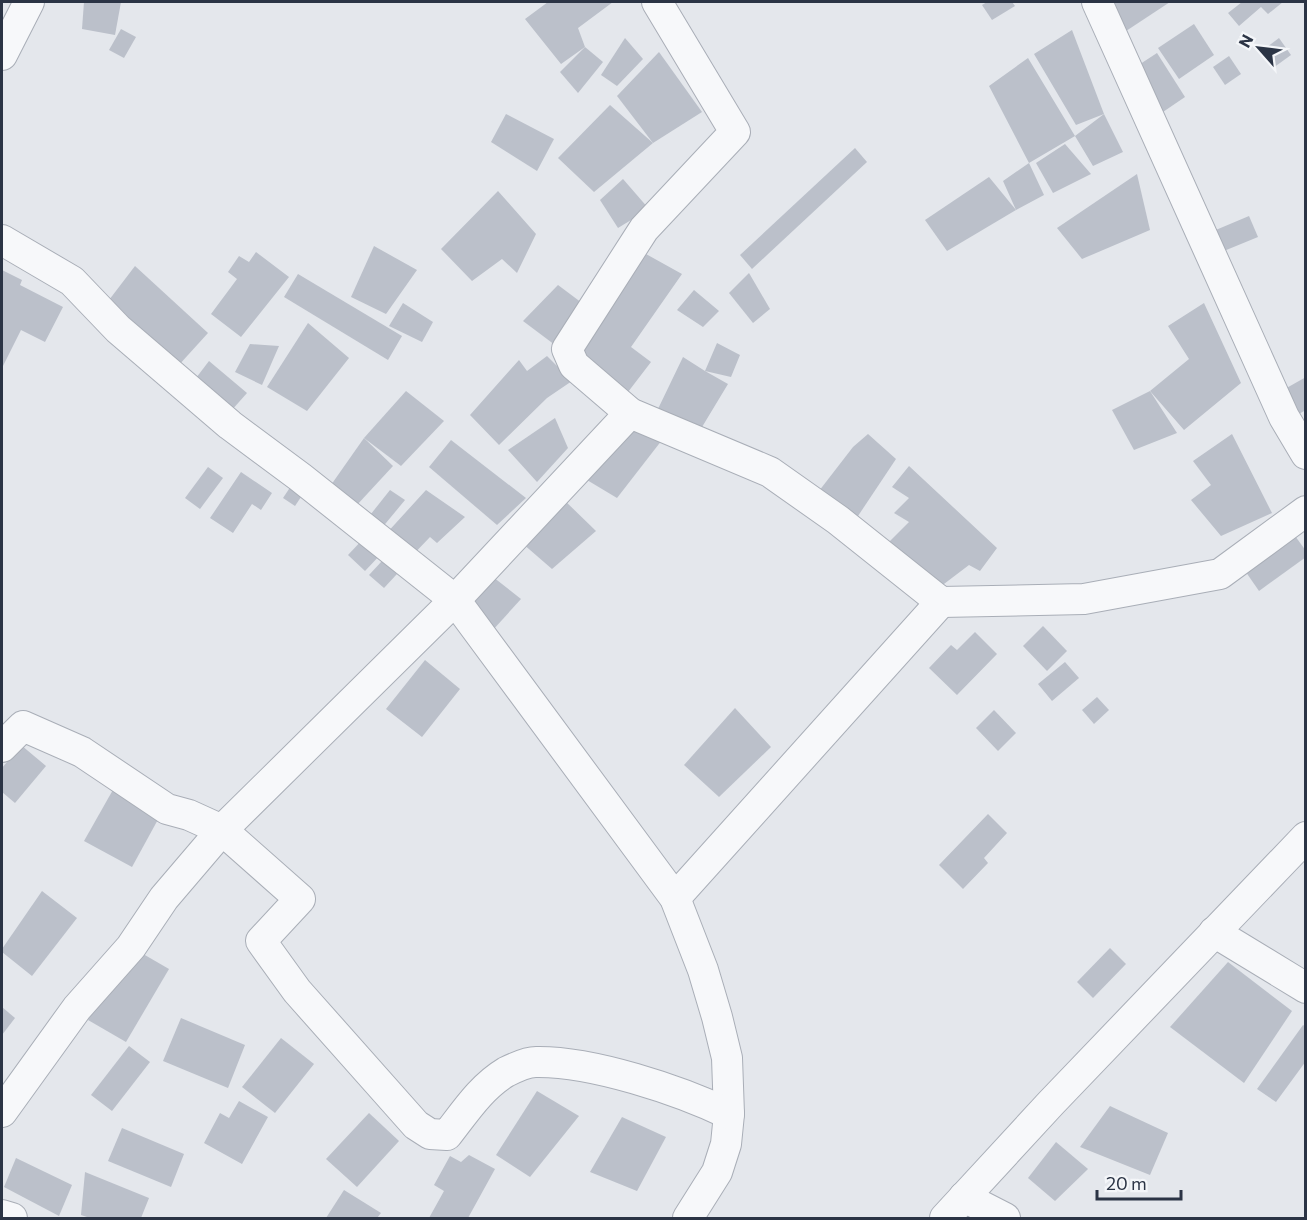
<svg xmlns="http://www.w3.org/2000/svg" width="1307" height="1220" viewBox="0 0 1307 1220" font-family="Commissioner,sans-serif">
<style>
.building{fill:#bbc0ca}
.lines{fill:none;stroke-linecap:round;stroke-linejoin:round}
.minor-casing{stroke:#a9aeb7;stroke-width:32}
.minor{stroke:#f7f8fa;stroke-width:30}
</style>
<rect width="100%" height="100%" fill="#e4e7ec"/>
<g class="building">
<path d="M84,2H121L115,35L82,29Z"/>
<path d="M548,2H613L578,28L585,47L561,64L525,19Z"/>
<path d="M987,2H1012L1015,6L992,20L982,5Z"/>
<path d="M1106,2H1170L1120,35Z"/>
<path d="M1242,2H1283L1268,14L1261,7L1239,26L1228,13Z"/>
<path d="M1194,24L1214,55L1179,79L1158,48Z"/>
<path d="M121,29L136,37L124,58L109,50Z"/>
<path d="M1072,30L1104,114L1123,152L1093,166L1075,136L1104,114L1076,125L1034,54Z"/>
<path d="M625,38L643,59L617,86L601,75Z"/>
<path d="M1279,38L1291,55L1273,68L1260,52Z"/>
<path d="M585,47L603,62L578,93L560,72Z"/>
<path d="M659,52L702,112L653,143L617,96Z"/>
<path d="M1157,53L1185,97L1160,114L1131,70Z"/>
<path d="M1229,56L1241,74L1225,85L1213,67Z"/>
<path d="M1028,58L1075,136L1029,163L1044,195L1016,210L1003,181L1029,163L989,86Z"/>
<path d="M610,105L653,143L594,192L558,158Z"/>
<path d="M506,114L554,139L537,171L491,142Z"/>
<path d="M1065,144L1091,174L1053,193L1036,163Z"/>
<path d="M855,148L867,162L752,269L740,255Z"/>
<path d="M1137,174L1150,230L1082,259L1057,228Z"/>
<path d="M989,177L1016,210L947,251L925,220Z"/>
<path d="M623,179L649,209L618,228L600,200Z"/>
<path d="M498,191L536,234L517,273L502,259L472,281L441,249Z"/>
<path d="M1249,216L1258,237L1219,253L1211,232Z"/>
<path d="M374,246L417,270L386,314L351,297Z"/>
<path d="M256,252L289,277L241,337L211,314L237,279L228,272L239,256L249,262Z"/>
<path d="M646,254L682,274L631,347L651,362L628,392L581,352Z"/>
<path d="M135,266L208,333L178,366L106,304Z"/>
<path d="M2,270L22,280L20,285L63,307L45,342L21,330L2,368Z"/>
<path d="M749,273L770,309L753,323L729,293Z"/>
<path d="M298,274L402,336L388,360L284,297Z"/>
<path d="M558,285L586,306L555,345L523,321Z"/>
<path d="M694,290L719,311L703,327L677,310Z"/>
<path d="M403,303L433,322L422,342L389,326Z"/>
<path d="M1204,303L1241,383L1184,430L1150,391L1189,359L1168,326Z"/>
<path d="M308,323L349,358L307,411L267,387Z"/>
<path d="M717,343L740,355L731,377L705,371L728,384L699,432L657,411L683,357L705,371Z"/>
<path d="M250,344L279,346L262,385L235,372Z"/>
<path d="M547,356L572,381L547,398L499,445L470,415L519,360L527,371Z"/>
<path d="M209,361L247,393L231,411L193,382Z"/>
<path d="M1306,377V410L1297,415L1283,390Z"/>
<path d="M406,391L444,421L401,466L364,438Z"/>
<path d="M1150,391L1177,433L1134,450L1112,410Z"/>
<path d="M555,418L568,448L537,482L508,450Z"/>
<path d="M634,425L662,440L617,498L587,480Z"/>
<path d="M868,434L896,459L858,516L819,491L853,447Z"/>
<path d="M1232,434L1272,513L1221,536L1191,500L1211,485L1193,461Z"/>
<path d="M364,438L393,466L356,506L331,485Z"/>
<path d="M451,440L526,498L497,525L429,467Z"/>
<path d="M909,466L997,548L980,571L969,565L940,587L885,546L909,522L894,513L909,498L892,487Z"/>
<path d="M208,467L223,478L200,509L185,498Z"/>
<path d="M241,472L272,493L261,510L252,504L233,533L210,518Z"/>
<path d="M291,486L303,494L295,506L283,498Z"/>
<path d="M390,490L405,500L381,529L367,519Z"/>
<path d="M426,490L465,517L437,543L430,537L407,561L385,535Z"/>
<path d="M561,497L596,531L552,569L522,543Z"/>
<path d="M1290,529L1306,551V557L1259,591L1241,565Z"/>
<path d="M365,537L382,553L365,571L348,555Z"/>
<path d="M382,561L397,574L384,588L369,575Z"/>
<path d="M493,577L521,599L492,631L469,604Z"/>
<path d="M1043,626L1067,651L1047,671L1023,646Z"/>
<path d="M975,632L997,654L957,695L929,668L951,645L957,650Z"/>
<path d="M425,660L460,689L422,737L386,709Z"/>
<path d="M1065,662L1079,678L1052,701L1038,684Z"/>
<path d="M1097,697L1109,710L1094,724L1082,710Z"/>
<path d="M735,708L771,747L719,797L684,765Z"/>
<path d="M994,710L1016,733L998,751L976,728Z"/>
<path d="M21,745L46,766L15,803L2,792V768Z"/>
<path d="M114,788L161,814L132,867L84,841Z"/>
<path d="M988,814L1007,833L984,858L988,863L963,889L939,865Z"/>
<path d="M42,891L77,918L32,976L2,952V949Z"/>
<path d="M131,947L169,969L126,1042L88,1020Z"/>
<path d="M1110,948L1126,964L1093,998L1077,982Z"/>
<path d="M1228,962L1292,1011L1244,1083L1170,1027Z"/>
<path d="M2,1007L15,1018L2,1035Z"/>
<path d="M181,1018L245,1045L228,1088L163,1061Z"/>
<path d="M1303,1025L1306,1027V1061L1276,1102L1257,1089Z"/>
<path d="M281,1038L314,1064L275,1113L242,1087Z"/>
<path d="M129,1046L150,1062L112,1111L91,1095Z"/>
<path d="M537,1091L579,1116L530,1177L496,1155Z"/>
<path d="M239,1101L268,1117L242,1164L204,1143L220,1113L229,1118Z"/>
<path d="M1110,1106L1168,1133L1150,1175L1080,1147Z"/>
<path d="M369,1113L399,1141L357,1187L326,1159Z"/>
<path d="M622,1117L666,1137L637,1191L590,1172Z"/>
<path d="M122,1128L184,1154L171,1187L108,1161Z"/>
<path d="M1056,1142L1088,1169L1055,1201L1028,1178Z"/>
<path d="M469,1155L495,1169L468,1218H429L444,1191L434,1185L450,1156L461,1162Z"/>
<path d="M16,1158L72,1185L59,1216L4,1187Z"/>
<path d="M85,1172L149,1198L141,1218H90L81,1215Z"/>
<path d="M344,1190L381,1213L377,1218H326Z"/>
</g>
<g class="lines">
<g class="minor-casing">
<g id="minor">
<path d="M657,2L735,132L644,229L567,349L574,365L630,413L770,472L838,520L941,602L1084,599L1220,574L1306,511"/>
<path d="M1097,2L1284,417L1306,454"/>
<path d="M2,55L29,2"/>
<path d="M2,240L72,281L118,329L230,425L300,477L455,600L675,898L703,970L717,1017L727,1058L729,1114L726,1144L717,1172L688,1218"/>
<path d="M2,747L23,726L82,752L167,809L189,815L222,830L300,899L261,941L297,991L416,1125L430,1134L447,1135C465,1112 481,1087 506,1072C514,1068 528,1062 536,1062C592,1061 679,1090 729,1114"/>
<path d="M675,898L941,602"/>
<path d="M1214,932L1306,988"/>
<path d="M2,1112L77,1008L131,947L164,898L222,830L455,600L630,413"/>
<path d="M964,1197L1005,1218"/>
<path d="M2,1215L12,1218"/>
<path d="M945,1218L1051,1103L1306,837"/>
</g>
</g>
<use href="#minor" class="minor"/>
</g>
<rect width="1307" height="1220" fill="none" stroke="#2b3445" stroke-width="6"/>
<g transform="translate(1259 48) rotate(298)" stroke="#f4f6f9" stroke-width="4.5" paint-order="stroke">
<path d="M0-4.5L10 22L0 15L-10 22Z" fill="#2b3445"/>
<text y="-9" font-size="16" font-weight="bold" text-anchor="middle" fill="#2b3445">N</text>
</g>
<path d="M1097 1190v9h84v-9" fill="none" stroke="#2b3445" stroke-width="3"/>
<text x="1106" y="1190" font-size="18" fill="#2b3445" stroke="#f4f6f9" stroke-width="4.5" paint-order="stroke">20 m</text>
</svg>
